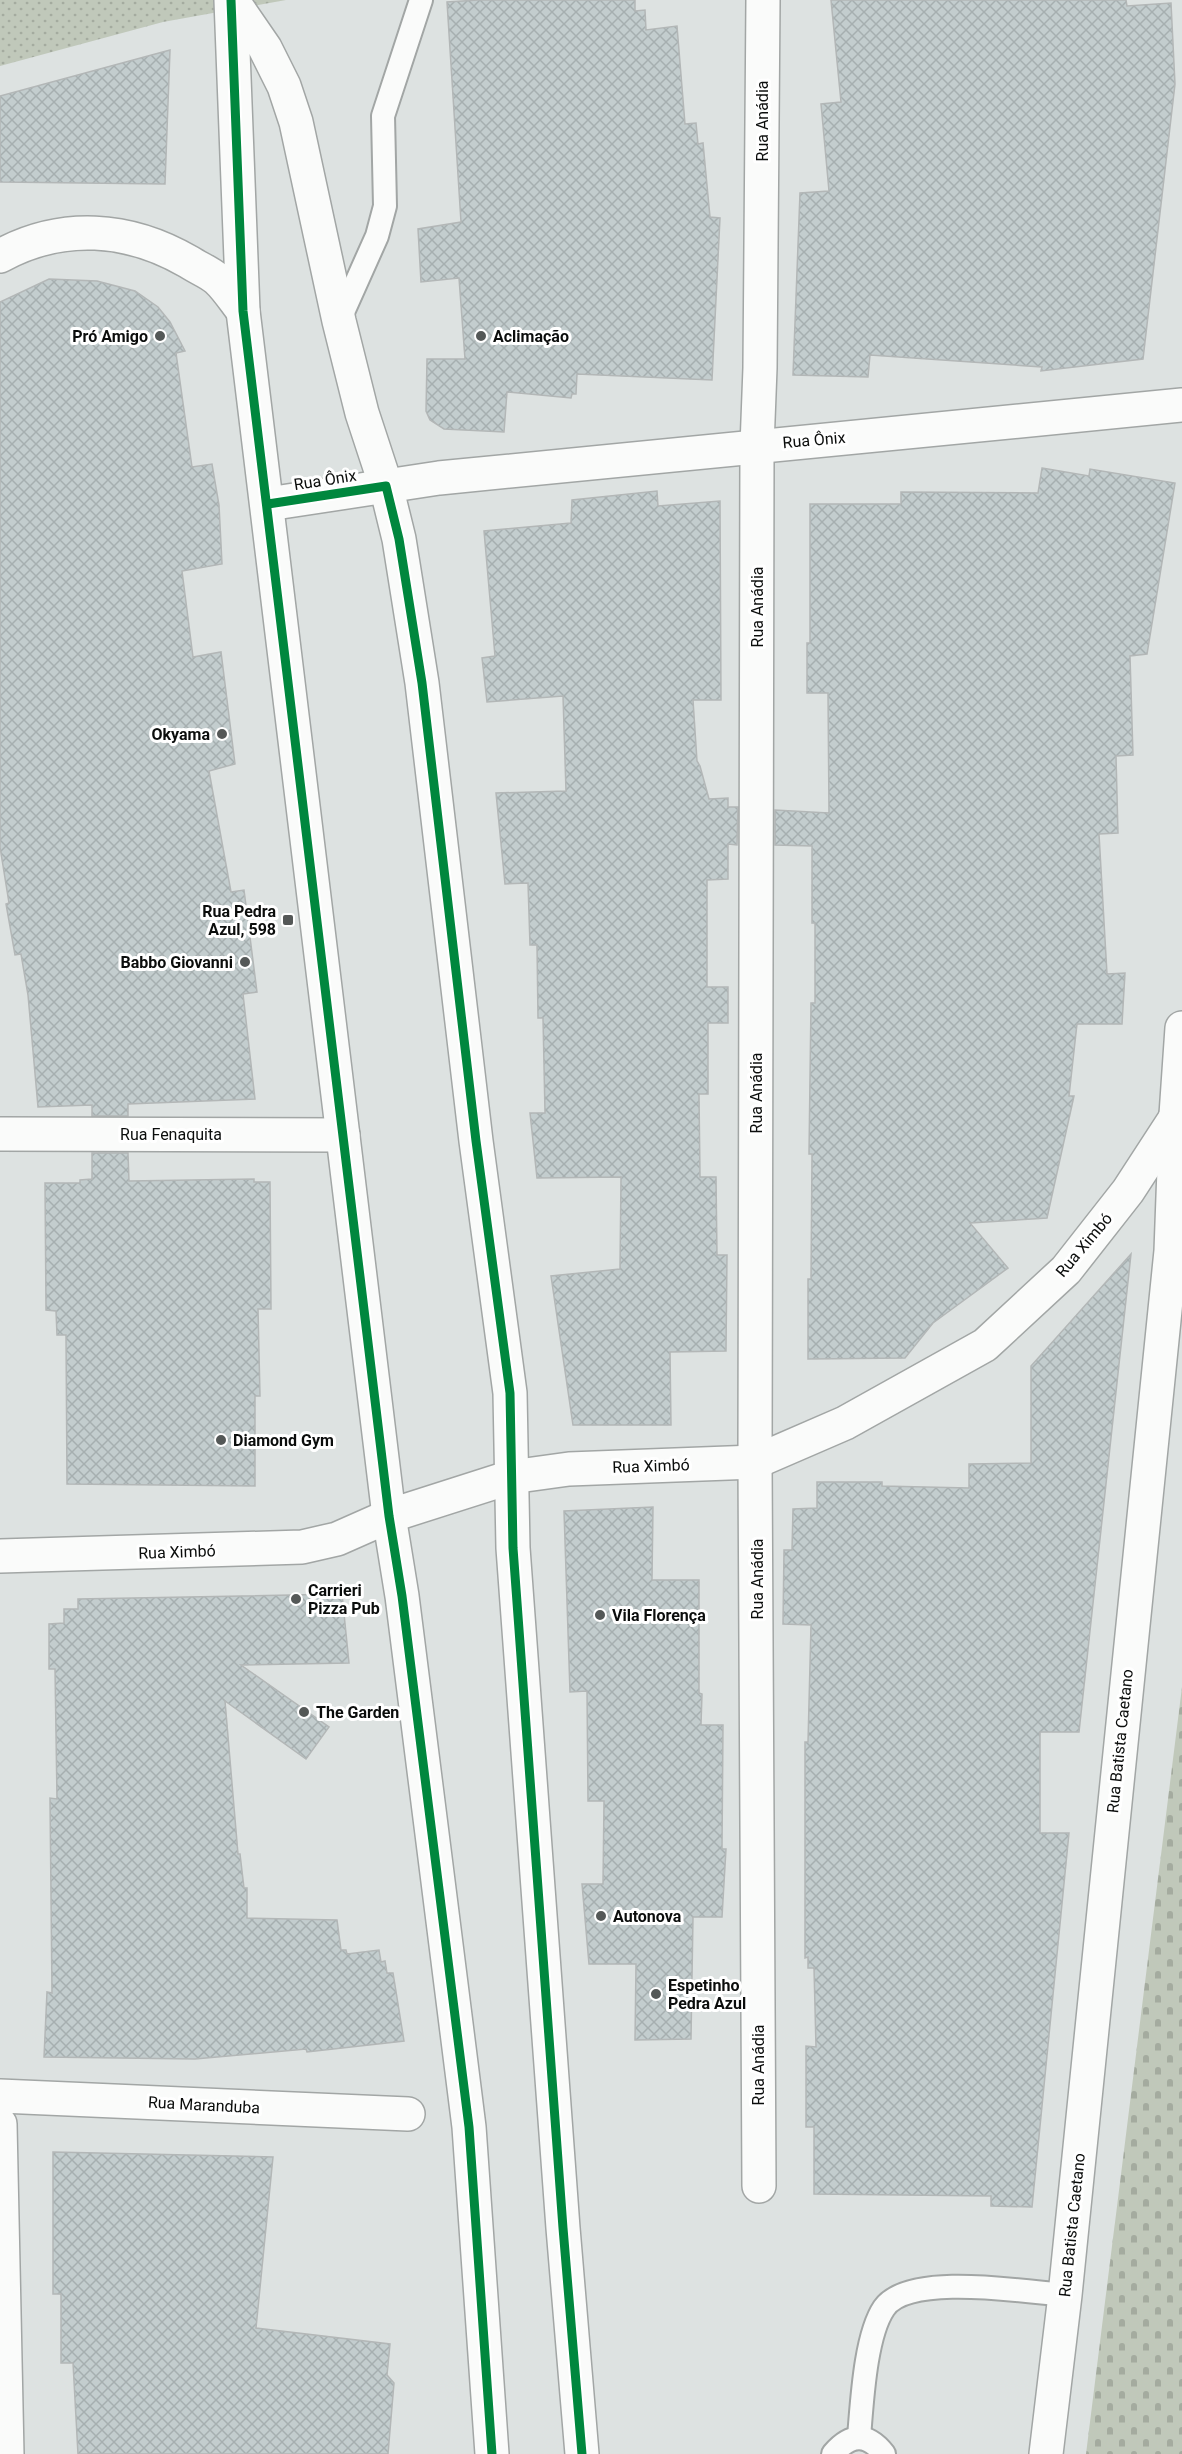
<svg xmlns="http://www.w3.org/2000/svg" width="1182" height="2454" viewBox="0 0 1182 2454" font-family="Roboto,sans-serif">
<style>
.cemetery{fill:url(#cemetery-stones)}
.park{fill:url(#park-dots)}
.building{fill:url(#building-cross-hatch);stroke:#b3b7b7;stroke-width:1.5}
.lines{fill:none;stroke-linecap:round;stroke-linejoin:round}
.service-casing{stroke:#a2a6a5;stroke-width:26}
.minor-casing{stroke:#a2a6a5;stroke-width:36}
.tertiary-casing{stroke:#a2a6a5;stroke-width:36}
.service{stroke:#fafbfa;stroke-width:22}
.minor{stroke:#fafbfa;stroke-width:33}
.tertiary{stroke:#fafbfa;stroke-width:33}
.cycleway-casing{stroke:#fff;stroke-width:13}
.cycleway{stroke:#00873e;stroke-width:9}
.poi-dot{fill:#545857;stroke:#fff;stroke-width:2}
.labels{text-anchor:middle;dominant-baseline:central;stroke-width:6;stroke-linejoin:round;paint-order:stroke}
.street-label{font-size:16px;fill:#0b0d0c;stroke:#fff}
.poi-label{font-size:16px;font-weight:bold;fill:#0b0d0c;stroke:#fff;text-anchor:start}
</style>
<defs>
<pattern id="cemetery-stones" width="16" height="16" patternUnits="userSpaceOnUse" patternTransform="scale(1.5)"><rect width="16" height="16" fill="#c0c8ba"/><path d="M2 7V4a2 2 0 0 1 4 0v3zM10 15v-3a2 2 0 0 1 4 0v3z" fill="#a4ab9f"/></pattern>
<pattern id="park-dots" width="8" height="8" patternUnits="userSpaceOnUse" patternTransform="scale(1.5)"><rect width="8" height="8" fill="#c0c8ba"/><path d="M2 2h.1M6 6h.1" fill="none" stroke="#a4ab9f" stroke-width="1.8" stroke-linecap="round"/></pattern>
<pattern id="building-cross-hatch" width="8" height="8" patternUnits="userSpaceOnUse" patternTransform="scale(1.5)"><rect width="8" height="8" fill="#c3cdce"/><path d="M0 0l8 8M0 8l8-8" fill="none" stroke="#a6afb0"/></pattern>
</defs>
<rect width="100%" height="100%" fill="#dde2e1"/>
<path class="cemetery" d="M1182,1687V2454H1086Z"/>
<path class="park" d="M0,0H286L163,22L0,66Z"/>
<g class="building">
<path d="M478,0H635V11L645,10L646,30L677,26L685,124L696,123L698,144L703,143L710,217L720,218L712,380L577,374L576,394H572L571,398L507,392L504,432L444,429L430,420L426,411L427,359H465L459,278L421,282L418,229L461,222L447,2Z"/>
<path d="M831,0H1126L1127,6L1171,3L1175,84L1143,359L1041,371L1042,367L870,355L868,377L793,375L800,193L829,191L821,104L841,102Z"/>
<path d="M170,50L165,184L0,182V96Z"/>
<path d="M49,279L97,281L135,291L158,307L170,322L185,351L176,353L192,467L212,464L219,505L222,564L182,571L193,657L221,652L235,764L209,771L231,892L244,890L257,992L243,994L255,1099L128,1104V1116H92V1105L38,1107L28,995L21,954L15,955L6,904L9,903L0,847V302Z"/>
<path d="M1042,468L1089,476L1090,469L1175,483L1147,654L1130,656L1133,755L1116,756L1118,833L1099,834L1107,974L1125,973L1122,1024H1077L1069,1096H1074L1047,1218L970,1223L1008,1268L933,1323L905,1358L808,1359V1279H811L812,1154H809L811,1003H815V923H812V846L775,845V810L829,813L828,693H807V643H810V504H901V492L1038,493Z"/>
<path d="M657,491L658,506L720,501L721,700H693L697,761L700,766L709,799L728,798V807H738L737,845L728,844V879L707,880V987H728V1023H708V1094H699L700,1177H716L717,1255H727L726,1351L670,1352L671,1425H573L551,1276L620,1269L621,1177L537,1178L530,1113H545L543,1018H538L537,945H530L528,883L505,884L496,793L566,791L563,696L487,702L482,658L495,656L484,531L571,523L572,500Z"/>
<path d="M92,1153H128L129,1181L254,1179V1182H270L271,1309H258L260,1396H255V1486L67,1484L66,1335H57L56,1311L46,1310L45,1183H80V1180L92,1179Z"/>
<path d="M1131,1254L1079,1732H1040V1833H1069L1032,2207L991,2206V2196L814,2194V2127H806V2046L816,2047L814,1968H808V1957L805,1958V1742H808L811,1625L783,1624L784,1550H792L793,1509L817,1508V1482H882V1486L969,1488V1464L1031,1463V1366Z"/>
<path d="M653,1507L652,1580H699V1693L702,1694L701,1725H723L722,1849H726L722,1917H693L691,2039L635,2040L636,1964H589L582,1884H603L604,1801H588L587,1691L570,1692L564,1511Z"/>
<path d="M342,1594L349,1663L241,1665L329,1727L306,1759L225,1701L238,1854H240L244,1888H247V1918L337,1920L341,1950H346L347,1954L379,1950L381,1962L385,1961L387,1973H393L404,2041L307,2052L306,2049L195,2059L44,2057L47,1992L52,1993L50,1798L57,1799L55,1669H49V1624L64,1623V1609H78V1599Z"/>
<path d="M53,2152L273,2157L256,2328L390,2344L387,2375L394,2383L388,2454H78L73,2363H61V2294H53Z"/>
</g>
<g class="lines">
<g class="service-casing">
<g id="service">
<path d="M339,321L377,236L385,206L383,116L421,0"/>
<path d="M859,2437C862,2403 865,2336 884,2308C909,2272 1026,2292 1065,2295"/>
<path d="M833,2454C850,2434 867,2432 884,2454"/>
</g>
</g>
<g class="minor-casing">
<g id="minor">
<path d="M0,256C62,222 129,227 189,262C198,268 209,272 217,279C227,288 235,301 243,311"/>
<path d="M0,1134L343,1135"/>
<path d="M0,1556L302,1547L337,1539L389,1516"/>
<path d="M0,2096L408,2114"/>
<path d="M0,2124L7,2454"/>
<path d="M759,2186L755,1462L757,446L760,368L763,0"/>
<path d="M1046,2454L1065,2295L1171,1251L1176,1115"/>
</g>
</g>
<g class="tertiary-casing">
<g id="tertiary">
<path d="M231,0L243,311L389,1516L402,1596L469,2127L492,2454"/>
<path d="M232,0L265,48L284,86L296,122L339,321L362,413L386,486L399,539L422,683L476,1141L510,1393L513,1548L563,2228L582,2454"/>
<path d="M268,504L439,478L1182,405"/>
<path d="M1176,1115L1182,1028"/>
<path d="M389,1516L511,1477L569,1469L755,1462L845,1423L985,1345L1066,1270L1128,1191L1182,1108"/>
</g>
</g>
<use href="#service" class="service"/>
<use href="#minor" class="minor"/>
<use href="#tertiary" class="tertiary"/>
<g class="cycleway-casing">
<g id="cycleway">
<path d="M231,0L243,311L389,1516L402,1596L469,2127L492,2454"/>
<path d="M268,504L386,486L399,539L422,683L476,1141L510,1393L513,1548L563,2228L582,2454"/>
</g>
</g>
<use href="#cycleway" class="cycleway"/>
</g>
<g class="poi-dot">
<circle cx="160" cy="336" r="6"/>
<circle cx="481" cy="336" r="6"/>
<circle cx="222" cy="734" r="6"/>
<rect x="282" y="914" width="12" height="12" rx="3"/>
<circle cx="245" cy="962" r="6"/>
<circle cx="221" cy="1440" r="6"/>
<circle cx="296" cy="1599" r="6"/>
<circle cx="600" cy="1615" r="6"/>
<circle cx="304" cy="1712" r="6"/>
<circle cx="601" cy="1916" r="6"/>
<circle cx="656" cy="1994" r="6"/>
</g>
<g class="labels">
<g class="street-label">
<text transform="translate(762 121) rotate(-90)">Rua Anádia</text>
<text transform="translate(814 440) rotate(-5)">Rua Ônix</text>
<text transform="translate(325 480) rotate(-9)">Rua Ônix</text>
<text transform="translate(757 607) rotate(-90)">Rua Anádia</text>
<text transform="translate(756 1093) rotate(-90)">Rua Anádia</text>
<text x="171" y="1134">Rua Fenaquita</text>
<text transform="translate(1084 1245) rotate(-50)">Rua Ximbó</text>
<text transform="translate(651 1466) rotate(-2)">Rua Ximbó</text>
<text transform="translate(177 1552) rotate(-2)">Rua Ximbó</text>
<text transform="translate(757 1579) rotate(-90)">Rua Anádia</text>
<text transform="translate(1120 1741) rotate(-84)">Rua Batista Caetano</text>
<text transform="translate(758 2065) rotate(-90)">Rua Anádia</text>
<text transform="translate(204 2105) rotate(3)">Rua Maranduba</text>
<text transform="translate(1072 2225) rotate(-84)">Rua Batista Caetano</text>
</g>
<g class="poi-label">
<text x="148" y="336" text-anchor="end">Pró Amigo</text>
<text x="493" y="336">Aclimação</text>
<text x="210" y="734" text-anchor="end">Okyama</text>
<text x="276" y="911" text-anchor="end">Rua Pedra<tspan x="276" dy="18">Azul, 598</tspan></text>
<text x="233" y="962" text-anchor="end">Babbo Giovanni</text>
<text x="233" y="1440">Diamond Gym</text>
<text x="308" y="1590">Carrieri<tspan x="308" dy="18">Pizza Pub</tspan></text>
<text x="612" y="1615">Vila Florença</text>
<text x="316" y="1712">The Garden</text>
<text x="613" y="1916">Autonova</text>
<text x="668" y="1985">Espetinho<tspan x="668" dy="18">Pedra Azul</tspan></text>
</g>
</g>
</svg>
